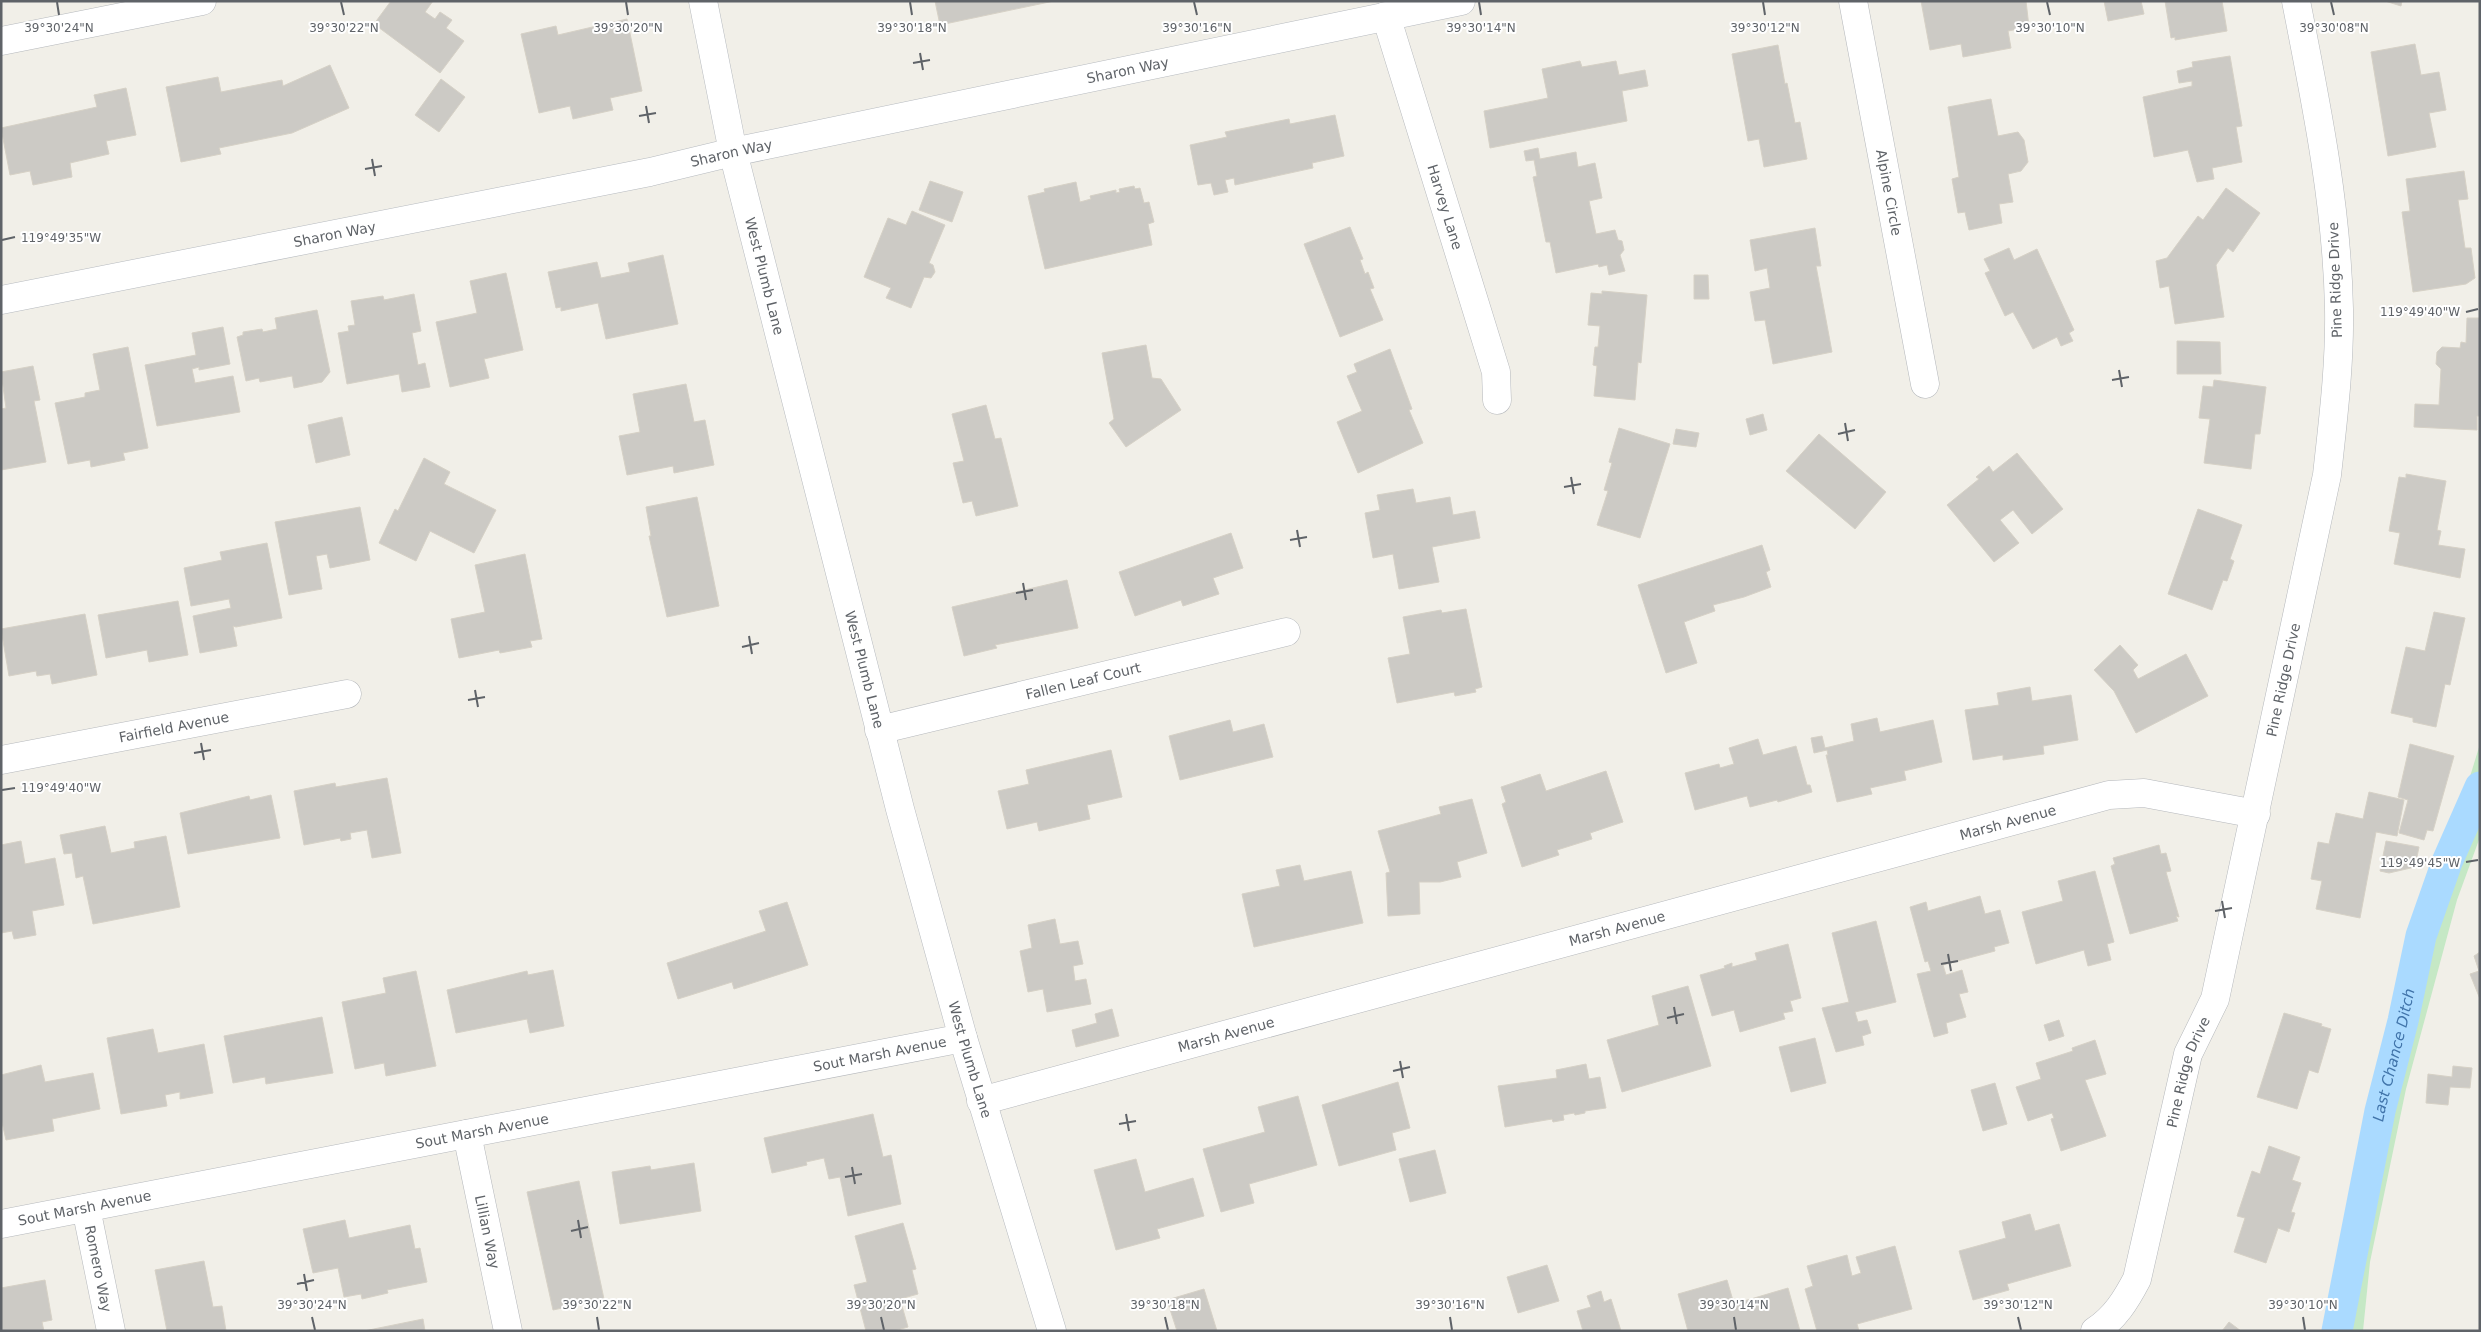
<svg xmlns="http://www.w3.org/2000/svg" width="2481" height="1332" viewBox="0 0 2481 1332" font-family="'DejaVu Sans',sans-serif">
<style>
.green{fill:#c5e8c5}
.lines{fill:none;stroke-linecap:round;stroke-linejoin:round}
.canal{stroke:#aadaff;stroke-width:31}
.building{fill:#cccac5;stroke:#d6d1c6}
.street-casing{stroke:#b5b8bc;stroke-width:29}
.secondary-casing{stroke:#b6babf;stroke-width:29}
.street{stroke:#fff;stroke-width:28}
.secondary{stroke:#fff;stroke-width:28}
.ticks{fill:none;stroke:#5f6368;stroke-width:2}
.labels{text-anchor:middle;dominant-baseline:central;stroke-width:4;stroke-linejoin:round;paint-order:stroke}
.street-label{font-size:14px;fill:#5f6368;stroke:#fff}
.water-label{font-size:15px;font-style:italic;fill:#4174aa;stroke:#fff}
.ticks-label{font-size:12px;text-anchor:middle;fill:#5f6368;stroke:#fff;stroke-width:4;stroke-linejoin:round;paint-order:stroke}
</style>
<rect width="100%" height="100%" fill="#f1efe8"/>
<path class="green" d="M2480,744V837L2457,900L2406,1089L2370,1262L2363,1331H2331L2357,1187L2417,949Z"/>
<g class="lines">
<path class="canal" id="s1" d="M2337,1331L2380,1111L2403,1021L2421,936L2447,862L2480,787"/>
</g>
<g class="building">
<path d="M391,1H433L425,12L435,19L440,12L452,20L446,28L464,41L440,73L374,24Z"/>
<path d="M935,1H1054L940,25Z"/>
<path d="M1921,1H2026L2029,27L2008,31L2011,48L1963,57L1961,44L1930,50Z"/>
<path d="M2104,1H2141L2144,14L2108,21Z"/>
<path d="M2165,1H2222L2227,31L2175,40V37L2171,38Z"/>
<path d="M2385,1H2402L2401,6Z"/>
<path d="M627,19L642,91L610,98L613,110L573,119L570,106L539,113L521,34L556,26L558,35Z"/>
<path d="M2415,44L2421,75L2439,72L2446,110L2429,113L2436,147L2388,156L2371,52Z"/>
<path d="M1778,45L1785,84L1787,83L1795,123L1800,122L1807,159L1764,167L1759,139L1748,141L1732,54Z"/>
<path d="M2230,56L2242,126L2236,127L2242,162L2212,168L2214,179L2197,182L2188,150L2154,157L2143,97L2192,86V81L2179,83L2177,71L2193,67L2192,62Z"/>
<path d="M1580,61L1582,67L1616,61L1619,75L1645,70L1648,86L1622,91L1627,121L1490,148L1484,111L1548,98L1542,69Z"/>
<path d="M330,65L349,108L292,133L219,148L221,154L181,162L166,87L218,77L221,92L282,80L283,86Z"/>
<path d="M441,79L465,97L439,132L415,115Z"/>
<path d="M126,88L136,135L106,141L109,154L70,163L72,177L33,185L30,171L10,175L1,128L97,107L94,95Z"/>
<path d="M1991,99L1998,136L2018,132L2024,140L2028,162L2021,171L2008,174L2013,202L1999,204L2002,223L1969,230L1965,212L1958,213L1952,179L1959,177L1948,107Z"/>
<path d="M1335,115L1344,156L1312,163L1313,168L1235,185L1234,178L1225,180L1228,192L1214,195L1211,183L1198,185L1190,145L1227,137L1225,132L1289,119L1290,124Z"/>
<path d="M1538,148L1540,159L1576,152L1578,167L1595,163L1602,198L1589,201L1596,234L1615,230L1618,240L1622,241L1624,250L1620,255L1625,271L1609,275L1607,265L1599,267L1598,264L1556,273L1550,242H1546L1533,177L1537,176L1534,160L1526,161L1524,151Z"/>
<path d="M2464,171L2468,199L2458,200L2465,248H2471L2475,278L2466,284L2413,292L2402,212L2410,211L2406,179Z"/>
<path d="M930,181L963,192L952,222L919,210Z"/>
<path d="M1076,182L1080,202L1091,199L1090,196L1116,190V193L1120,192L1119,189L1134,186L1135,189L1140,188L1144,203L1149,202L1154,222L1148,224L1152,245L1045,269L1028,196L1045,192L1044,189Z"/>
<path d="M2226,188L2260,213L2233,252L2228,248L2216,265L2224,317L2175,324L2169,286L2160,288L2156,261L2167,258L2198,216L2203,220Z"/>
<path d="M912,211L945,225L929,263L933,265L935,272L931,278L924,277L911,308L886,298L891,288L864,277L888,218L906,225Z"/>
<path d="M1350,227L1363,259L1360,260L1365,274L1368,272L1374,288L1370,289L1383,320L1340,337L1304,244Z"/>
<path d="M1815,228L1821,266H1816L1832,352L1773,364L1765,320L1755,321L1750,292L1770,288L1767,268L1755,271L1750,240Z"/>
<path d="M2009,248L2014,260L2037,249L2074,330L2069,333L2073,341L2061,346L2057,337L2033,349L2013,312L2005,316L1985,273L1990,271L1984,259Z"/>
<path d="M663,255L678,324L606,339L598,303L561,311V307L556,308L548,272L597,262L601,278L630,272L628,263Z"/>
<path d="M506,273L523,350L484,359L489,378L450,387L436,322L477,313L470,281Z"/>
<path d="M1694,275H1708L1709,299H1694Z"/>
<path d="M1602,291L1647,295L1641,363L1638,362L1635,400L1594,396L1597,366L1593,365L1595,347H1598L1600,326L1588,325L1591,293L1602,294Z"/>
<path d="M414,294L421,331L412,333L418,365L425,363L430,387L402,392L399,374L347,384L338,333L349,331L348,326L355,325L351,301L383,296L384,300Z"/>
<path d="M317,310L330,372L322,382L294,388L292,376L260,382L259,378L246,381L237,337L243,335V332L262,329L263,332L277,329L275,318Z"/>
<path d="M2467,318H2480V416H2477V430L2414,427L2415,404L2439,405L2441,369L2436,364L2437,352L2442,347L2460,348L2461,342L2466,343Z"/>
<path d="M223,327L230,364L199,370V367L192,369L195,383L233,376L240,412L157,426L145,365L196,355L192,333Z"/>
<path d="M2177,341L2220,342L2221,374H2177Z"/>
<path d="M1146,345L1152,378L1161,379L1181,410L1126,447L1109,423L1114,419L1102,353Z"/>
<path d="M128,347L148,448L123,453L125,460L91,467L90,460L68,464L55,403L85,397V393L100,390L93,354Z"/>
<path d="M1390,349L1412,409L1409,410L1423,443L1358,473L1337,422L1362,411L1347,376L1357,372L1354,364Z"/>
<path d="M33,366L40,400L34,401L46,462L1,470V409L6,408L1,372Z"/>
<path d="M2214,380L2266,387L2260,434H2255L2251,469L2204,463L2210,419L2199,418L2203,386L2213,387Z"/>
<path d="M686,384L694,422L705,420L714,465L674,473L673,466L627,475L619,436L640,432L633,394Z"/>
<path d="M986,405L995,439L1001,438L1018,506L976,516L972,501L963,503L953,463L964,461L952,414Z"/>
<path d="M1763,414L1767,430L1750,435L1746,419Z"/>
<path d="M342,417L350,455L316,463L308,425Z"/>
<path d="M1619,428L1670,444L1640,538L1597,525L1608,491L1604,490L1612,463L1609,462Z"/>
<path d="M1676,429L1699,433L1696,447L1673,444Z"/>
<path d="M1819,434L1886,492L1855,529L1786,471Z"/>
<path d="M2017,453L2063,509L2032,534L2013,510L2000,520L2019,543L1994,562L1947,505L1979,479L1976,477L1989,466L1993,472Z"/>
<path d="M424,458L450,472L444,484L496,510L474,553L430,531L416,561L379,543L395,509L398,511Z"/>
<path d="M2406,474L2446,481L2437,530L2441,531L2438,545L2465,549L2460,578L2394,564L2400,533L2389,531L2399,477L2406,478Z"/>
<path d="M1413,489L1416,503L1450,497L1453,515L1475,511L1480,538L1432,547L1439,582L1399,589L1393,554L1373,558L1365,513L1380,510L1377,495Z"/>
<path d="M697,497L719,606L667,617L649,536H651L646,507Z"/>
<path d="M360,507L370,560L330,568L327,554L316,556L322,589L289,595L275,522Z"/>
<path d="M2198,509L2242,525L2230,559L2234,561L2227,581L2223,580L2212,610L2168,594Z"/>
<path d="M1231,533L1243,568L1213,578L1219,594L1183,606L1181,600L1135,616L1119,572Z"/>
<path d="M267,543L282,618L236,627L233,626L237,646L200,653L193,616L231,608L229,599L191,606L184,568L222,560L220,552Z"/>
<path d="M1762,545L1770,570L1766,572L1771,587L1744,597L1713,605L1715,611L1684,622L1697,663L1666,673L1638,585Z"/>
<path d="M525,554L542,639L530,641L532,647L500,653L499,650L459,658L451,619L485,612L475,565Z"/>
<path d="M1067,580L1078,628L995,645L997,648L964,656L952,607Z"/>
<path d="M178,601L188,655L149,662L147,650L106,658L98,615Z"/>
<path d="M1466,609L1482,687L1475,689L1476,692L1455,696L1454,692L1397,703L1388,658L1410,654L1403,617L1441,610L1442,613Z"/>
<path d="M2434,612L2465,618L2450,685L2445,684L2436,727L2413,722V718L2391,713L2406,647L2425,651Z"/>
<path d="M85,614L97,675L52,684L50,674L37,676L36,671L9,676L1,629Z"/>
<path d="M2120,645L2138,665L2133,670L2138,679L2186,654L2208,696L2136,733L2114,691L2094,670Z"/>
<path d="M2030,687L2032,701L2071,695L2078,740L2043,746L2044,754L2003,760V755L1973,760L1965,710L1999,705L1997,693Z"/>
<path d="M1877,718L1880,732L1933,720L1942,762L1904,771L1906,780L1870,788L1872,794L1837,802L1826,755H1828L1827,750L1814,753L1811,738L1822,736L1825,748L1854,741L1851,724Z"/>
<path d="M1230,720L1233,732L1264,724L1273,757L1180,780L1169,736Z"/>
<path d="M1758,739L1763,755L1796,746L1807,785H1810L1812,792L1778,802L1777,800L1750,807L1747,796L1695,810L1685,773L1719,764L1720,768L1734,764L1729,748Z"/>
<path d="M2410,744L2454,756L2433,831L2427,830L2424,840L2399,833L2408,800L2398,797Z"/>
<path d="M1111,750L1122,797L1087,805L1090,819L1039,831L1037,822L1007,829L998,791L1029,784L1026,770Z"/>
<path d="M1606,771L1623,822L1590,833L1592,839L1557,850L1559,855L1522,867L1502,804L1506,802L1501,787L1540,774L1546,791Z"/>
<path d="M387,778L401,853L372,858L367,830L350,833L351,839L341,841L340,838L304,845L294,791L335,783L336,787Z"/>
<path d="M2369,792L2404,800L2397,836L2376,832L2360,918L2316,909L2322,881L2311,879L2318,842L2329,844L2336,813L2363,819Z"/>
<path d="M271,795L280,838L188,854L180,813L249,796L250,800Z"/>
<path d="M1472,799L1487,853L1457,862L1461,877L1440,882H1419L1420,914L1388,916L1386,873L1390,872L1378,831L1441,814L1439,807Z"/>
<path d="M105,826L111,853L135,848L134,842L166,836L180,907L93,924L83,876L76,878L72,853L64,854L60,835Z"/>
<path d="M21,841L25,864L55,858L64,905L32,911L36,935L14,939L12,931L1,933V845Z"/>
<path d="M2386,841L2419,847L2415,867L2389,873L2380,871Z"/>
<path d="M2159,845L2161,854L2166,853L2171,871L2166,872L2179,917L2176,916L2178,921L2130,934L2111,866L2115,864L2113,858Z"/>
<path d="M1300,865L1304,881L1351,871L1363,923L1254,947L1242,894L1280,886L1276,870Z"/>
<path d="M2095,871L2114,942L2107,944L2111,960L2088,966L2084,950L2036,964L2022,912L2063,901L2058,881Z"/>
<path d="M1980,896L1985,914L2000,910L2009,943L1994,947L1995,951L1943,965L1946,975L1962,970L1968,992L1959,994L1966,1017L1946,1023L1948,1033L1934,1037L1917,974L1931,971L1928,961L1925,962L1910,907L1926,902L1928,911Z"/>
<path d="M787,902L808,965L734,989L732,982L678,999L667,963L766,931L759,911Z"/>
<path d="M1055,919L1060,944L1078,941L1083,964L1073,966L1075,981L1086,979L1091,1004L1047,1012L1043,989L1028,992L1020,951L1032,948L1028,925Z"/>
<path d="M1876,921L1896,1002L1855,1012L1858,1022L1867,1020L1871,1033L1862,1036L1864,1045L1836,1052L1822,1008L1849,1002L1832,933Z"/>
<path d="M1788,944L1801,998L1790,1001L1793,1011L1783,1013L1785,1019L1740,1032L1734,1010L1712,1016L1700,975L1725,968L1724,966L1732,963V967L1757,960L1755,953Z"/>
<path d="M2480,952V999L2470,974L2479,971L2474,956Z"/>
<path d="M553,970L564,1026L530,1033L527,1019L456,1033L447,990L527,971L528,975Z"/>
<path d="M416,971L436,1066L386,1076L384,1063L355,1069L342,1002L386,993L383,978Z"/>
<path d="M1688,986L1711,1066L1622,1092L1607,1040L1659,1025L1652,996Z"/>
<path d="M1112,1009L1119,1036L1076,1047L1072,1030L1097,1023L1095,1014Z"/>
<path d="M2284,1013L2322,1024L2321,1026L2331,1029L2318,1073L2309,1070L2297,1109L2257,1097Z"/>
<path d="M322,1017L333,1073L266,1084L265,1077L233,1083L224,1036Z"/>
<path d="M2059,1020L2064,1036L2049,1041L2044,1025Z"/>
<path d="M153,1029L158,1053L204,1044L213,1093L180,1099V1092L165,1095L167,1106L121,1114L107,1038Z"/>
<path d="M1815,1038L1826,1083L1791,1092L1779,1047Z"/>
<path d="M2095,1040L2106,1074L2085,1080L2106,1136L2061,1151L2051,1119L2054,1118L2052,1113L2028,1121L2016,1087L2041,1079L2036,1063L2073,1051L2072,1048Z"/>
<path d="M1586,1064L1589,1079L1600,1077L1606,1108L1585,1111V1113L1575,1115L1574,1113L1563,1115L1564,1120L1553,1122L1552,1119L1505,1127L1498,1086L1557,1078L1556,1070Z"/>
<path d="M41,1065L45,1082L93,1073L100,1109L52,1119L54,1131L6,1140L1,1118V1075Z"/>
<path d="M2453,1066L2472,1068L2470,1088L2450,1087L2448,1105L2426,1103L2428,1074L2452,1077Z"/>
<path d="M1398,1082L1410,1128L1392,1133L1396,1150L1339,1166L1322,1105Z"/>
<path d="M1995,1083L2007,1124L1983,1131L1971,1090Z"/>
<path d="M1298,1096L1317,1165L1249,1184L1254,1203L1221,1212L1203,1149L1265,1132L1258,1107Z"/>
<path d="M873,1114L883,1157L891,1155L901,1204L848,1216L840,1177L829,1179L824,1158L806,1162L807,1165L772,1173L764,1138Z"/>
<path d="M2269,1146L2300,1157L2292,1180L2301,1183L2291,1212L2295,1213L2289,1232L2278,1228L2266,1263L2234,1252L2245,1218L2237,1216L2252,1171L2260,1174Z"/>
<path d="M1435,1150L1446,1193L1410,1202L1399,1159Z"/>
<path d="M1136,1159L1145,1192L1193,1178L1204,1216L1157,1229L1160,1238L1116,1250L1094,1170Z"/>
<path d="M694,1163L701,1211L620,1224L612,1172L650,1166L651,1170Z"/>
<path d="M579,1181L604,1299L553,1310L527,1192Z"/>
<path d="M2030,1214L2035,1231L2059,1224L2071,1266L2007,1284L2009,1290L1973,1300L1959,1251L2006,1238L2002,1222Z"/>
<path d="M345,1220L349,1238L410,1225L415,1249L420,1248L427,1282L387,1290L388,1293L362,1299L361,1294L344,1297L338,1268L313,1273L303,1229Z"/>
<path d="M903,1223L916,1269L912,1270L918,1294L900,1299L908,1327L894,1331H866L854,1285L867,1282L855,1236Z"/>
<path d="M1895,1246L1912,1309L1857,1324L1859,1331H1817L1805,1289L1813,1286L1807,1266L1847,1255L1852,1276L1861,1273L1856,1257Z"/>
<path d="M204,1261L213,1307L222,1306L226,1331H167L155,1270Z"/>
<path d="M1547,1265L1559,1301L1518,1313L1507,1277Z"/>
<path d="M45,1280L52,1320L42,1322L44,1331H1V1288Z"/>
<path d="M1727,1280L1734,1304L1788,1288L1800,1331H1688L1678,1294Z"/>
<path d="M1204,1289L1217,1331H1177L1167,1300Z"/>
<path d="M1601,1291L1604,1302L1611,1299L1621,1331H1583L1577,1311L1591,1307L1587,1296Z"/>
<path d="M423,1319L425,1331H364Z"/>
<path d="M2229,1322L2241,1331H2222Z"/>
</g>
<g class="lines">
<g class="street-casing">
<g id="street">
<path id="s2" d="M1853,1L1925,384"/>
<path id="s3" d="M1386,16L1496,372L1497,400"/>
<path d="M1,41L202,1"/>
<path id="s4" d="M879,730L1286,632"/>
<path id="s5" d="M1,760L347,694"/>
<path id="s6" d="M981,1101L2109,795L2144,793L2256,814"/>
<path id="s7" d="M467,1134L508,1331"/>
<path id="s8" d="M86,1208L111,1331"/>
<path id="s9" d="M1,1224L963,1038"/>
<path id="s10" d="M2095,1331C2115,1318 2126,1300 2137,1279L2188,1054L2215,999L2327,475C2333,420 2340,365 2339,309C2337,205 2316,103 2296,1"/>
</g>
</g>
<g class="secondary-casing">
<g id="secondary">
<path id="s11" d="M703,1L733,152L900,809L963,1038L1052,1331"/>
<path id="s12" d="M1,300L650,172L733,152L1461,1"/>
</g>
</g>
<use href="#street" class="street"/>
<use href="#secondary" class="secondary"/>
</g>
<path class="ticks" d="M57,2L59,15M341,2L344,15M626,2L628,15M910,2L912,15M1194,2L1197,15M1479,2L1481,15M1763,2L1765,15M2047,2L2050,15M2331,2L2334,15M920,53L923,70M913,63L930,60M646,106L649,123M639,116L656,113M372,159L375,176M365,169L382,166M2,240L15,237M2466,312L2478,309M2119,370L2122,387M2112,380L2129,377M1845,423L1848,441M1838,434L1855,430M1571,477L1574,494M1564,487L1581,484M1297,530L1300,547M1290,540L1307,537M1023,583L1026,600M1016,593L1033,590M749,636L752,654M742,647L759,643M475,690L478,707M468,700L485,697M201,743L204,760M194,753L211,750M2,790L15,788M2466,862L2478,860M2222,901L2225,918M2215,911L2232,908M1948,954L1951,971M1941,964L1958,961M1674,1007L1677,1024M1667,1018L1684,1014M1400,1061L1403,1078M1393,1071L1410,1067M1126,1114L1129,1131M1119,1124L1136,1121M852,1167L855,1184M845,1177L862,1174M578,1220L581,1238M571,1231L588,1227M304,1274L307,1291M297,1284L314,1280M312,1317L315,1330M597,1317L599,1330M881,1317L884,1330M1165,1317L1168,1330M1450,1317L1452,1330M1734,1317L1736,1330M2018,1317L2021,1330M2303,1317L2305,1330"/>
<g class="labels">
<g class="street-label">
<text stroke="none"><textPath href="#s12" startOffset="1150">Sharon Way</textPath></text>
<text stroke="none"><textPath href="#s12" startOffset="745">Sharon Way</textPath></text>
<text stroke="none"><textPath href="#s2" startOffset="195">Alpine Circle</textPath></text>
<text stroke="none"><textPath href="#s3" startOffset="200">Harvey Lane</textPath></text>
<text stroke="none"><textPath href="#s12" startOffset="340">Sharon Way</textPath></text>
<text stroke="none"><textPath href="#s11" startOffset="282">West Plumb Lane</textPath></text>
<text transform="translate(2335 280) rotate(-92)">Pine Ridge Drive</text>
<text stroke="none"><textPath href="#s11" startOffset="688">West Plumb Lane</textPath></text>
<text stroke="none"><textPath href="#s10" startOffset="686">Pine Ridge Drive</textPath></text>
<text stroke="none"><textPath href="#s4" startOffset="210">Fallen Leaf Court</textPath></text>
<text stroke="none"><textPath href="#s5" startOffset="176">Fairfield Avenue</textPath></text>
<text stroke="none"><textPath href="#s6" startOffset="1064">Marsh Avenue</textPath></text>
<text stroke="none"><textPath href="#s6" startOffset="659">Marsh Avenue</textPath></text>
<text stroke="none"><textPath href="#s6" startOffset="254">Marsh Avenue</textPath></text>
<text stroke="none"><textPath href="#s9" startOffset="895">Sout Marsh Avenue</textPath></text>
<text stroke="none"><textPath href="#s11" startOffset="1092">West Plumb Lane</textPath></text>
<text stroke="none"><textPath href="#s10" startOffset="281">Pine Ridge Drive</textPath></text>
<text stroke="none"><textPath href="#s9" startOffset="490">Sout Marsh Avenue</textPath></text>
<text stroke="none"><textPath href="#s9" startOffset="85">Sout Marsh Avenue</textPath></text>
<text stroke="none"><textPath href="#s7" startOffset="100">Lillian Way</textPath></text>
<text stroke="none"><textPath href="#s8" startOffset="62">Romero Way</textPath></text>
</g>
<g class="water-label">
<text stroke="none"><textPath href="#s1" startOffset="282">Last Chance Ditch</textPath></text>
</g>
</g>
<g class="ticks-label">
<text x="59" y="32">39°30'24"N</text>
<text x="344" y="32">39°30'22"N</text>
<text x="628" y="32">39°30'20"N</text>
<text x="912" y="32">39°30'18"N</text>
<text x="1197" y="32">39°30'16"N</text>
<text x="1481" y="32">39°30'14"N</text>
<text x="1765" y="32">39°30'12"N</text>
<text x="2050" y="32">39°30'10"N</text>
<text x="2334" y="32">39°30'08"N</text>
<text x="61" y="242">119°49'35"W</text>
<text x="2420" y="316">119°49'40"W</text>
<text x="61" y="792">119°49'40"W</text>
<text x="2420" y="867">119°49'45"W</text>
<text x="312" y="1309">39°30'24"N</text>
<text x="597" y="1309">39°30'22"N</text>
<text x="881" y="1309">39°30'20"N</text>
<text x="1165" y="1309">39°30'18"N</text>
<text x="1450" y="1309">39°30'16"N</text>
<text x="1734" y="1309">39°30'14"N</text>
<text x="2018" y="1309">39°30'12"N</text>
<text x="2303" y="1309">39°30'10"N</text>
</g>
<rect width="2481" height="1332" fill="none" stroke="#5f6368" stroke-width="5"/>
</svg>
